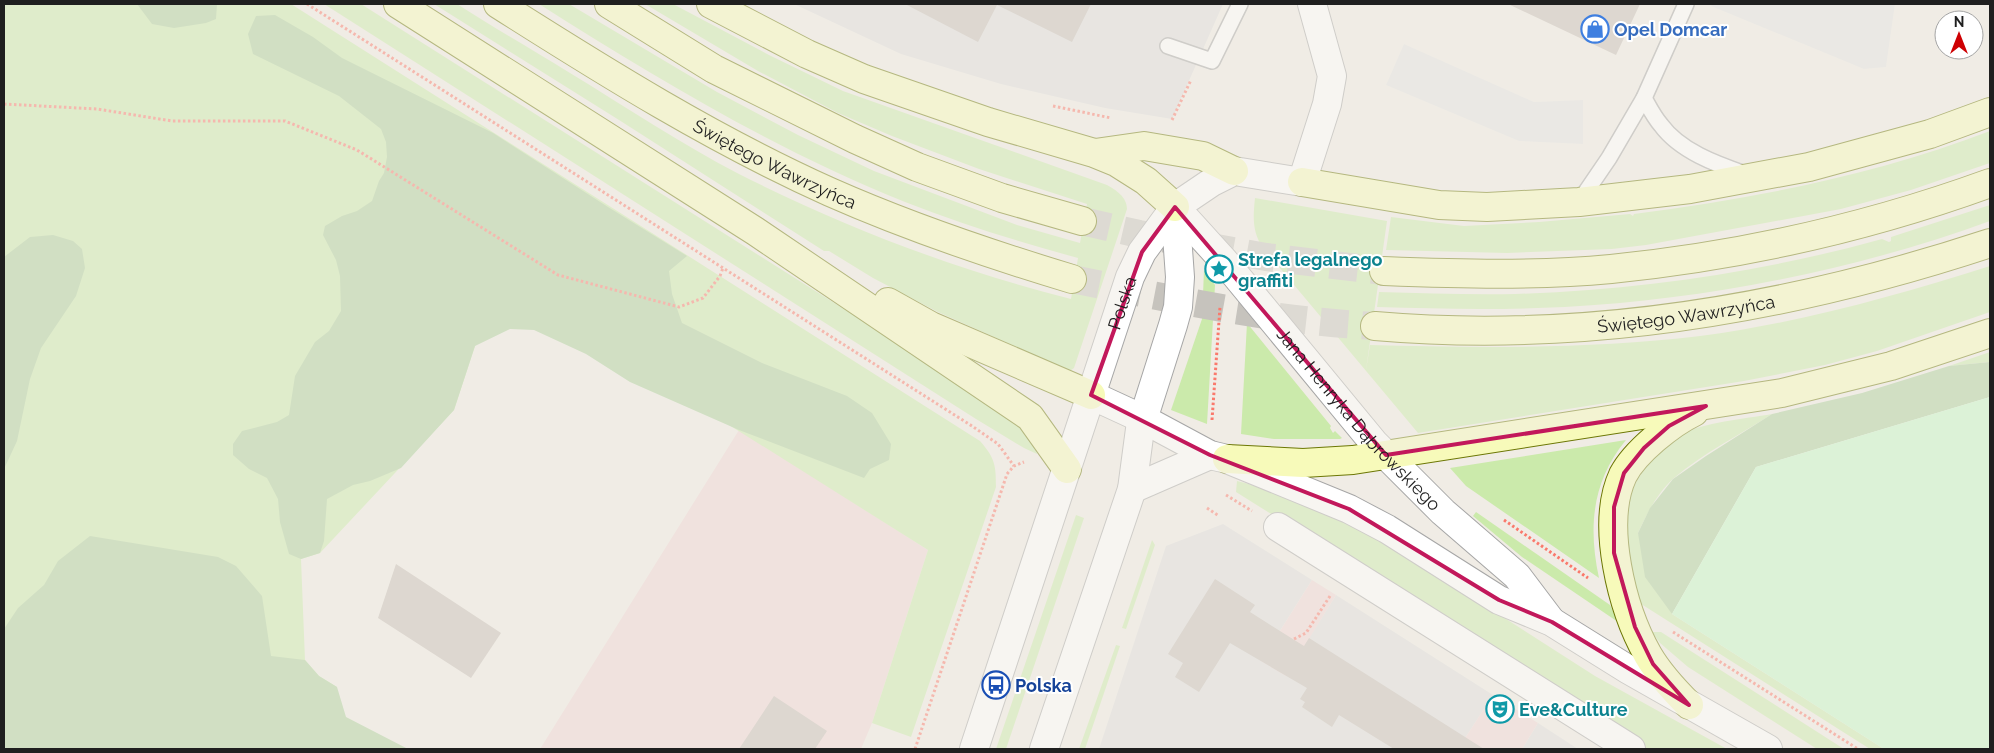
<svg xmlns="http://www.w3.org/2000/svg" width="1994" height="753" viewBox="0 0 1994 753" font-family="Raleway,sans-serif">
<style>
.residential{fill:#dddcdc}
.commercial{fill:#f0d5d5}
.grass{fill:#cbeaab}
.forest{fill:#aacf9a}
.park{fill:#c3f9c6}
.parking{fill:#e3e3e3}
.building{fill:#c5bcb5}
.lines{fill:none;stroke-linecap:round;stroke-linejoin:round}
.secondary-tunnel{stroke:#c6c3bd;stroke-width:28;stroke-dasharray:28 14;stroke-linecap:butt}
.service-casing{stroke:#a6a6a6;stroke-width:18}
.minor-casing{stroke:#a6a6a6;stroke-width:30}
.tertiary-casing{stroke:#a6a6a6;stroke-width:30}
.secondary-casing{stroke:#6c7705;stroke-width:30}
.path{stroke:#fa796c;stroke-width:3;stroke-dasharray:2.5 2.5;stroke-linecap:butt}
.service{stroke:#fff;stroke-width:15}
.minor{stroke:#fff;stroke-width:28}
.tertiary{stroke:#fff;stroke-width:28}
.secondary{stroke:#f7faba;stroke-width:28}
.marked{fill:none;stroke:#c2185b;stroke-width:4;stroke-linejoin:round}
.labels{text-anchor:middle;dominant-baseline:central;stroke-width:4;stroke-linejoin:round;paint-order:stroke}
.shop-label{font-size:18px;font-weight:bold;fill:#366cbe;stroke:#fff;text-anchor:start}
.street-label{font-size:18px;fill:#1f1f1f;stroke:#fff}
.culture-label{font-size:18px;font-weight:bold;fill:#0d838f;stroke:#fff;text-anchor:start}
.transit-label{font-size:18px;font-weight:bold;fill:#164399;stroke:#fff;text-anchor:start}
</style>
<rect width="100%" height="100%" fill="#f0ece5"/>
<g class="residential">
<path d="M794,4H1223L1172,119L1105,108L1001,84L901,54Z"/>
<path d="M1223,524L1312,580L1261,661L1304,646L1336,595L1493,695L1458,749H1099L1166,546Z"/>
<path d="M1538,723L1578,749H1522Z"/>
</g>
<g class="commercial">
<path d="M739,430L928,550L872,723L861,749H540Z"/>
<path d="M1312,580L1336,595L1286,676L1261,661Z"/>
<path d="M1493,695L1538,723L1522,749H1458Z"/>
</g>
<g class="grass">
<path d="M4,4H291L980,441C995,458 996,465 996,487L911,737L872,723L928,550L497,279L454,410L320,553L301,559L305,660L319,676L337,687L335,749H4Z"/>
<path d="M324,4H361L991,402C1011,415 1032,430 1037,454L1024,448L976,419Z"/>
<path d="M434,4H457C494,28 533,50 570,73C626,107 681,144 739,174C844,227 956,270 1071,299L1078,258C1019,242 961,224 905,202C775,150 656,78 539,4H569L717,92L798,135L874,171L1017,225L1080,243L1087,204L979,169L892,136L838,113L758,71L645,4H673L769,55L843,91L1107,185C1116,190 1127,197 1127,209L1074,368L1070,371L938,312L873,278L829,251H824L619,120Z"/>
<path d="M1990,131V163L1911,190L1841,209L1646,245L1612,249L1507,253L1386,250L1391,217L1464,226L1539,222L1630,214L1633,216L1634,214C1756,198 1876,175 1990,131Z"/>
<path d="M1255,198L1387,221L1366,370L1370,345C1480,348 1590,349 1700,336C1799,323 1895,296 1990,266V312L1877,351L1825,365L1744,381L1418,433L1263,248C1252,232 1253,217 1255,198Z"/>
<path d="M1990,205V221C1860,269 1704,300 1565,307C1502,310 1440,309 1377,307L1379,292C1424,293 1470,295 1515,294C1639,290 1763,272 1882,239L1889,242L1891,241V237Z"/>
<path d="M1204,270L1215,285L1207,424L1171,410L1202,319Z"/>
<path d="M1247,323L1331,426L1330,428L1333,433L1335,431L1342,438L1340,439H1274L1241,434Z"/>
<path d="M1990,352V362L1949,366Z"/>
<path d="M1772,414C1740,435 1703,453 1674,478C1657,493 1647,514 1638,533L1672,614L1884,749H1870L1638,602C1623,548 1613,495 1659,453C1665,447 1672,439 1679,435C1704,422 1744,419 1772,414Z"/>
<path d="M1626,440C1592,481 1588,527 1599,578L1466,486L1450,468Z"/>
<path d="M1237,481L1249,484L1320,510L1372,533L1595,676L1727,749H1646L1236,492Z"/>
<path d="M1476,512L1610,605L1618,622L1522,557L1473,516Z"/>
<path d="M1076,515L1084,518L1006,749H996Z"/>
<path d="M1152,540L1155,545L1126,629L1122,628Z"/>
<path d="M1652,632H1661L1844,749H1817L1688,667L1660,643Z"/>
<path d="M1116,645L1120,646L1085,749H1079Z"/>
</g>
<g class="forest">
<path d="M137,4H217L216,19L206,23L174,28L152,24Z"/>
<path d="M275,15L313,37L342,58L493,133L608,207L687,256L669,271L672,294L682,323L762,363L847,396L872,413L891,444L889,460L870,469L864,478L739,430L630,382L586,354L534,330L510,329L475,346L454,410L401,468L370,481L353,485L327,499L324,541L320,553L301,559L289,554L280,522L278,499L267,478L249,469L233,455V444L242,431L277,422L289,415L295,376L315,342L329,331L341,311L340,276L336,260L323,235L325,226L342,216L357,211L372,201L379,181L384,173L387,157L386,142L381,129L339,96L253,54L248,34L256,16Z"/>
<path d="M53,235L73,241L82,249L85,268L76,296L41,348L30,379L17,441L4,469V257L30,237Z"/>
<path d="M1990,362V397L1756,467L1672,614L1645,577L1638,533L1650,508L1673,479L1706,456L1772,414L1862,393L1949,366Z"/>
<path d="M90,536L218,557L236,566L262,596L271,656L305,660L319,676L337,687L346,717L408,749H7L4,747V629L18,608L44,585L58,561Z"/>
</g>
<path class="park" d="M1990,397V749H1884L1672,614L1756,467Z"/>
<g class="parking">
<path d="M1712,4H1895L1886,67L1864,69L1711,6Z"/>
<path d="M1404,44L1534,102L1583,100V144L1519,141L1386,85Z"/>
</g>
<g class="building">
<path d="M905,4H1091L1072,42L997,5L978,42Z"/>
<path d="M1508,4H1640L1616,55Z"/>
<path d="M396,564L501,633L471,678L378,618Z"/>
<path d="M1215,579L1255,605L1250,612L1280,631L1304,646L1309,638L1484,749H1394L1339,715L1332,727L1302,707L1305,702L1300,699L1307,688L1230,643L1199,692L1175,677L1183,663L1168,654Z"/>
<path d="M774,696L827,731L815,749H739Z"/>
</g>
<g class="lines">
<g class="secondary-tunnel">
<path d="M1082,221L1139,234L1266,257L1384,271"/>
<path d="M1072,279C1172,299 1273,321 1375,326"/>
</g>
<g class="service-casing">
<g id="service">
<path d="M1168,46L1212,61L1240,4"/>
<path d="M1644,98C1649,107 1654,117 1661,125C1680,151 1716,164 1745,174"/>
<path d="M1579,202L1609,158L1644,98L1686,4"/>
</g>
</g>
<g class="minor-casing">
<g id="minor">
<path d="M1302,182L1327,104L1332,76L1312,4"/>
<path d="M1278,527L1631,749"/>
</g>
</g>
<g class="tertiary-casing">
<g id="tertiary">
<path id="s1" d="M1175,207L1224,261L1374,443L1443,512L1517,576L1551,621"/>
<path d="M1091,395L1143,419L1210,455L1227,459L1349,509L1387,529L1499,600L1552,622L1629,670L1768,749"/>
<path d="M1132,489L1210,455"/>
<path id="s2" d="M974,749L1130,277L1142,252L1175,207L1212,182L1234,171L1302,182"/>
<path d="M1044,749L1132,489L1140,429L1173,325L1178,307L1180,277L1175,207"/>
</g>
</g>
<g class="secondary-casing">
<g id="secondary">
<path d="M398,4L755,231L1030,417L1067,469"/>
<path id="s3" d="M498,4C605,72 714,140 830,192C909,227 989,254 1072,279"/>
<path d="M609,4L714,69L855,139L917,167L1002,198L1082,221"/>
<path d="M711,4L807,54L864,79L988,122L1094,153L1116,162L1146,181L1175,207"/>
<path d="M1095,153L1144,146L1203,156L1234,171"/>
<path d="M1302,182L1439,205L1487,207L1579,202L1690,189L1809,167L1930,134L1990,112"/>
<path d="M1384,271C1460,274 1536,276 1611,269C1740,256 1869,227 1990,183"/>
<path d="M888,302L931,326L1091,395"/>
<path id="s4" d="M1375,326C1583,344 1793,308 1990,243"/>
<path d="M1227,459L1303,463L1353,460L1782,393L1891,366L1990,333"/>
<path d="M1689,705C1674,690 1659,674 1648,655C1622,609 1600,524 1623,475C1635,452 1671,423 1694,412"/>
</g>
</g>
<g class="path">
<path d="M307,4L972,426L998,444L1014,466"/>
<path d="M4,104L97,109L172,121H285L357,150L558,275L679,307L703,298L720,276L723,268"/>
<path d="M1053,106L1111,118"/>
<path d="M1172,120L1191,80"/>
<path d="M1212,420L1220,307"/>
<path d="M1226,495L1252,511"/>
<path d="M1207,508L1219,516"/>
<path d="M1504,520L1588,578"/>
<path d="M1673,632L1858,749"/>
<path d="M1294,639L1306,633L1330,596"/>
<path d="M915,749L1007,474L1014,466L1024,462"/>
</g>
<use href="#service" class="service"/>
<use href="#minor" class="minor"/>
<use href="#tertiary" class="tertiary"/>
<use href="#secondary" class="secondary"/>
</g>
<path d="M0 0H1994V753H0ZM1175,207L1386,455L1706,406L1669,426L1644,448L1624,473L1614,507V553L1635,627L1653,664L1689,705L1552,622L1499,600L1349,509L1210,455L1091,395L1142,252Z" fill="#f0ece5" fill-opacity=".55" fill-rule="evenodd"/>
<path class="marked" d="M1175,207L1386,455L1706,406L1669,426L1644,448L1624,473L1614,507V553L1635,627L1653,664L1689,705L1552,622L1499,600L1349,509L1210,455L1091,395L1142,252Z"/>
<defs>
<g id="shop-ring" transform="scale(1.4375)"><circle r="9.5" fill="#fff" stroke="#3f7fe0" stroke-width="1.5"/><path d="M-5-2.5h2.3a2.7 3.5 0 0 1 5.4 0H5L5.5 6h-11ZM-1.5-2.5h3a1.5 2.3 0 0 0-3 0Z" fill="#3f7fe0"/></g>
<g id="sight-ring" transform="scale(1.4375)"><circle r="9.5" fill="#fff" stroke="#0f9aa8" stroke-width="1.5"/><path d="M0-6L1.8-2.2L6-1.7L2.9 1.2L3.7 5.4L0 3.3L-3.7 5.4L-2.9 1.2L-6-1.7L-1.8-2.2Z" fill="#0f9aa8"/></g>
<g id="bus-ring" transform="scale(1.4375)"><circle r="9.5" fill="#fff" stroke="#1a4fb4" stroke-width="1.5"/><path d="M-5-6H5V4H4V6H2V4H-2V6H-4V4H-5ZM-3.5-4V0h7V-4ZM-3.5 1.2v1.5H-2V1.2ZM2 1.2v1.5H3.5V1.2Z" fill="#1a4fb4"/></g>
<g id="theatre-ring" transform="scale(1.4375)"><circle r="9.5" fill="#fff" stroke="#0f9aa8" stroke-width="1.5"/><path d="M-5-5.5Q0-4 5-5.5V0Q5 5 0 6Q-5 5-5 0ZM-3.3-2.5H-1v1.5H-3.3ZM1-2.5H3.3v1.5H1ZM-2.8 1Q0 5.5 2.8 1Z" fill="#0f9aa8"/></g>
</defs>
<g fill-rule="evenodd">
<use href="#shop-ring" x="1595" y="29"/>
<use href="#sight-ring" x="1219" y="269"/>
<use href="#bus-ring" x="996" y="685"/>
<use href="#theatre-ring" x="1500" y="709"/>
</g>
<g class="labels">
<g class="shop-label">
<text x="1614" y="29">Opel Domcar</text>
</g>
<g class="street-label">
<text stroke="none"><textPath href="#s3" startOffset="320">Świętego Wawrzyńca</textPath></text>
<text stroke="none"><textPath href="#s2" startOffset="470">Polska</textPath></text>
<text stroke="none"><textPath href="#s4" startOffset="312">Świętego Wawrzyńca</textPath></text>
<text stroke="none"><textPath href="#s1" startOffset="281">Jana Henryka Dąbrowskiego</textPath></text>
</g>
<g class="culture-label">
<text x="1238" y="259">Strefa legalnego<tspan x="1238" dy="21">graffiti</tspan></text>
<text x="1519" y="709">Eve&amp;Culture</text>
</g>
<g class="transit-label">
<text x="1015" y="685">Polska</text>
</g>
</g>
<rect width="1994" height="753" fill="none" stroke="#1f1f1f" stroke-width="10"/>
<g transform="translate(1959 35)"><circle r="24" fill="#ffffff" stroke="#a5a5a5"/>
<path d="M0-4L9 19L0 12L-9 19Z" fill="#ce0003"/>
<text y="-8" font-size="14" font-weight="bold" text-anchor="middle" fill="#1f1f1f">N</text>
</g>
</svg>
